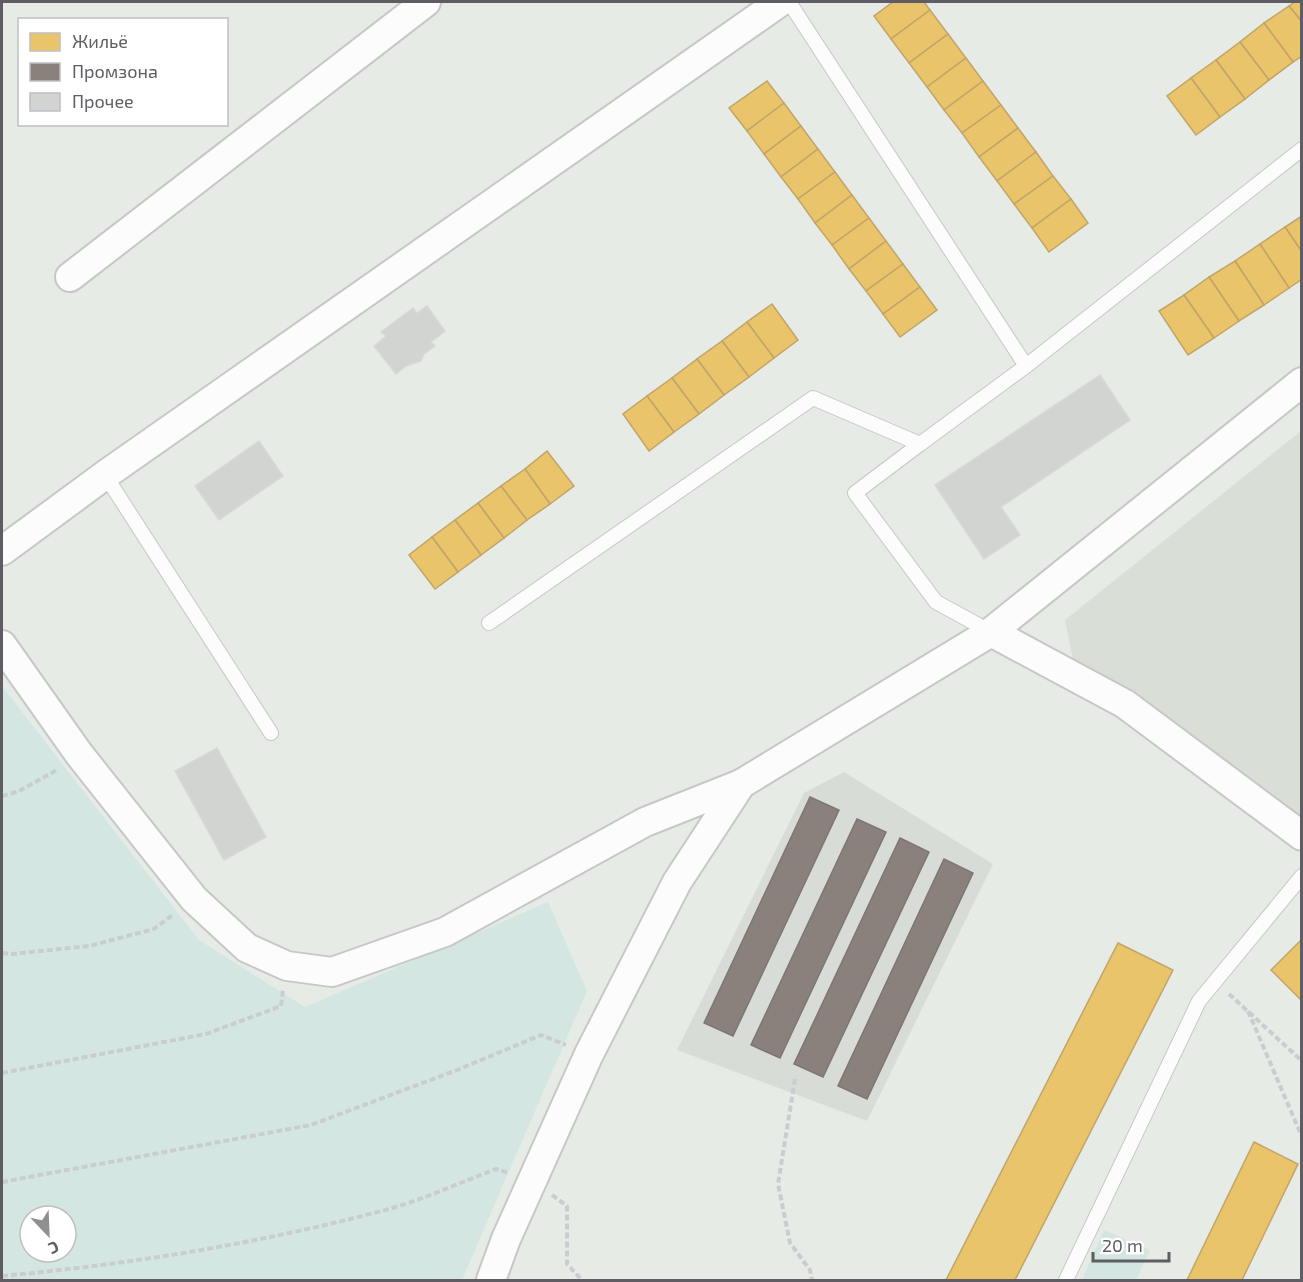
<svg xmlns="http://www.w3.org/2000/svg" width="1303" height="1282" viewBox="0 0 1303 1282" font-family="'Exo 2',sans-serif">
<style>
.industrial{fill:#d8dcd7}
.education{fill:#d9ded6}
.green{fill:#d3e6e2;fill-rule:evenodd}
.homes{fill:#e9c46a;stroke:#c0a568;stroke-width:1.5}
.industry{fill:#8a817c;stroke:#7d7674;stroke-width:1.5}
.building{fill:#d2d4d1;stroke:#d6dad6;stroke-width:1.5}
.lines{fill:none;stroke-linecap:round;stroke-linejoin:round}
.lane-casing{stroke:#c6c8c6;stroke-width:16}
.street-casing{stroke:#c6c8c6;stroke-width:32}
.path{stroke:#cacdcf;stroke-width:4;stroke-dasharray:6 3;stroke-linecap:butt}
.lane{stroke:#fbfcfb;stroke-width:14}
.street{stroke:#fbfcfb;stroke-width:28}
</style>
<rect width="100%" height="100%" fill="#e7ebe6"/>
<path class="industrial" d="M844,772L993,864L867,1121L677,1050L804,793Z"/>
<path class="education" d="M1301,431V819L1073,660L1065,620Z"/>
<g class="green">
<path d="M2,686L199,940L305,1007L548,902L587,991L462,1280H2ZM30,1216H66V1252H30Z"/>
<path d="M1104,1230L1150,1250L1136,1280H1082Z"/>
</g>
<g class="homes">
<path d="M893,2H924L930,10L891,39L874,16Z"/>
<path d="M1295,2H1302V22L1289,6Z"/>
<path d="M1289,6L1302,22V56L1293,62L1264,23Z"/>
<path d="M930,10L948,34L909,63L891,39Z"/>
<path d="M1264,23L1293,62L1269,80L1240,42Z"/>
<path d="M948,34L966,58L927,87L909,63Z"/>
<path d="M1240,42L1269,80L1245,99L1216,60Z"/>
<path d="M966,58L983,81L944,110L927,87Z"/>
<path d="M1216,60L1245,99L1220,117L1191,78Z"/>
<path d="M1191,78L1220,117L1196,135L1167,96Z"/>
<path d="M767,81L784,103L747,131L729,108Z"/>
<path d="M983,81L1001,105L962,133L944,110Z"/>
<path d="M784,103L801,126L764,154L747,131Z"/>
<path d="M1001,105L1018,128L979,157L962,133Z"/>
<path d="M801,126L818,149L781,177L764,154Z"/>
<path d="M1018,128L1036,152L997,181L979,157Z"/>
<path d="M818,149L835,172L798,199L781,177Z"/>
<path d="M1036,152L1053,176L1014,204L997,181Z"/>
<path d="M835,172L852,195L815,223L798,199Z"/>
<path d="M1053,176L1071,199L1032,228L1014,204Z"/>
<path d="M852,195L869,218L832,245L815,223Z"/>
<path d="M1071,199L1088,223L1049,252L1032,228Z"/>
<path d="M1302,216V252L1285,227Z"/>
<path d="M869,218L886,241L849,269L832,245Z"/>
<path d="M1285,227L1302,252V279L1289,288L1260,244Z"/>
<path d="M886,241L903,264L866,291L849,269Z"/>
<path d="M1260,244L1289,288L1264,305L1235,261Z"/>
<path d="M1235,261L1264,305L1239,321L1209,277Z"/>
<path d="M903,264L920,287L883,314L866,291Z"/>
<path d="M1209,277L1239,321L1214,338L1184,295Z"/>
<path d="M920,287L937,310L900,337L883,314Z"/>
<path d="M1184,295L1214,338L1188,355L1159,311Z"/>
<path d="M772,304L798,340L774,358L747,322Z"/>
<path d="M747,322L774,358L749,377L722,341Z"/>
<path d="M722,341L749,377L724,395L697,359Z"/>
<path d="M697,359L724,395L699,414L672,378Z"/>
<path d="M672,378L699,414L674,432L647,396Z"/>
<path d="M647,396L674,432L649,451L623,414Z"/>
<path d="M547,451L574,486L550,504L525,469Z"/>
<path d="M525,469L550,504L527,520L501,486Z"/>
<path d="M501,486L527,520L504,538L478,503Z"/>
<path d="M478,503L504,538L481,555L455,520Z"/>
<path d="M455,520L481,555L458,572L432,537Z"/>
<path d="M432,537L458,572L435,589L409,555Z"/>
<path d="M1302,939V1001L1271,970Z"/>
<path d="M1118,943L1173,970L1015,1280H946Z"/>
<path d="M1254,1142L1298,1164L1242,1280H1187Z"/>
</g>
<g class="industry">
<path d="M810,797L839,810L733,1036L704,1023Z"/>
<path d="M857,819L886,832L780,1058L751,1045Z"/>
<path d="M900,838L929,852L823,1077L794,1064Z"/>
<path d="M944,859L973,873L867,1099L838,1086Z"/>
</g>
<g class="building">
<path d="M427,306L445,331L431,342L435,346L424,354L421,361L406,366L396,374L374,346L386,336L381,332L413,308L417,313Z"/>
<path d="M1100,375L1130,420L1001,507L1020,535L984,559L935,485Z"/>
<path d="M259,441L283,476L219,520L195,486Z"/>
<path d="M217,748L266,837L224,860L175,771Z"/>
</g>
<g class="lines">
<g class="lane-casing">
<g id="lane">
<path d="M789,2L1026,366L1302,149"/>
<path d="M920,444L855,493L936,602L991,632"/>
<path d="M105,475L271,733"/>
<path d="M489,623L813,398L920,444L1026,366"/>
<path d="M1066,1280L1199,1001L1302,876"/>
</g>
</g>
<g class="street-casing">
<g id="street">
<path d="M70,277L426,2"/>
<path d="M2,551L105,475L780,2"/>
<path d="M991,632L1125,704L1302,836"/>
<path d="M2,645L79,754L194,899L247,948L287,966L332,972L445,932L645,822L741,784L991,632L1302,382"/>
<path d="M491,1280L506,1239L589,1054L677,882L741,784"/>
</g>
</g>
<g class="path">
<path d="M2,796L19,791L57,770"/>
<path d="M2,953L12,954L89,946L154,929L174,914"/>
<path d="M1229,994L1302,1061"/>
<path d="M1248,1011L1302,1137"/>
<path d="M2,1073L206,1034L281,1006L283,990"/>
<path d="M795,1079L778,1184L790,1243L810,1270L812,1280"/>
<path d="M2,1182L311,1125L457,1070L541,1035L566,1045"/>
<path d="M552,1195L567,1206V1264L582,1280"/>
<path d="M2,1276C132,1264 262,1243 389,1209C425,1199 461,1182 496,1169L509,1173"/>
</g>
<use href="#lane" class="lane"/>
<use href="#street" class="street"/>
</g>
<rect width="1303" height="1282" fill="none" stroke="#5f5c63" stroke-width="6"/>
<rect x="18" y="18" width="210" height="108" fill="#ffffff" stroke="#bfbec1" stroke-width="1.5"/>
<rect x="30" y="33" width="30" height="18" fill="#e9c46a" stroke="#bfbec1" stroke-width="1.5"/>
<text x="72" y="48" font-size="18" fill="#5f5c63">Жильё</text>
<rect x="30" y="63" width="30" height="18" fill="#8a817c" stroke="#bfbec1" stroke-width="1.5"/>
<text x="72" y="78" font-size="18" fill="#5f5c63">Промзона</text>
<rect x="30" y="93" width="30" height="18" fill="#d2d4d1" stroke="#bfbec1" stroke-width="1.5"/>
<text x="72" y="108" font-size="18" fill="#5f5c63">Прочее</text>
<g transform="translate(48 1234) rotate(157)"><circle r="28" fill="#ffffff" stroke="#bfbec1" stroke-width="1.5"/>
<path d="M0-4.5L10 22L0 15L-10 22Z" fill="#8f8e91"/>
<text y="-9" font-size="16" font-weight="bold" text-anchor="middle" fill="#5f5c63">С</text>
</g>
<path d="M1093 1252v9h76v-9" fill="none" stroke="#5f5c63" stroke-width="3"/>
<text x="1102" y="1252" font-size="18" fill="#5f5c63" stroke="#ffffff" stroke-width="4.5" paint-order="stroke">20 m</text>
</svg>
